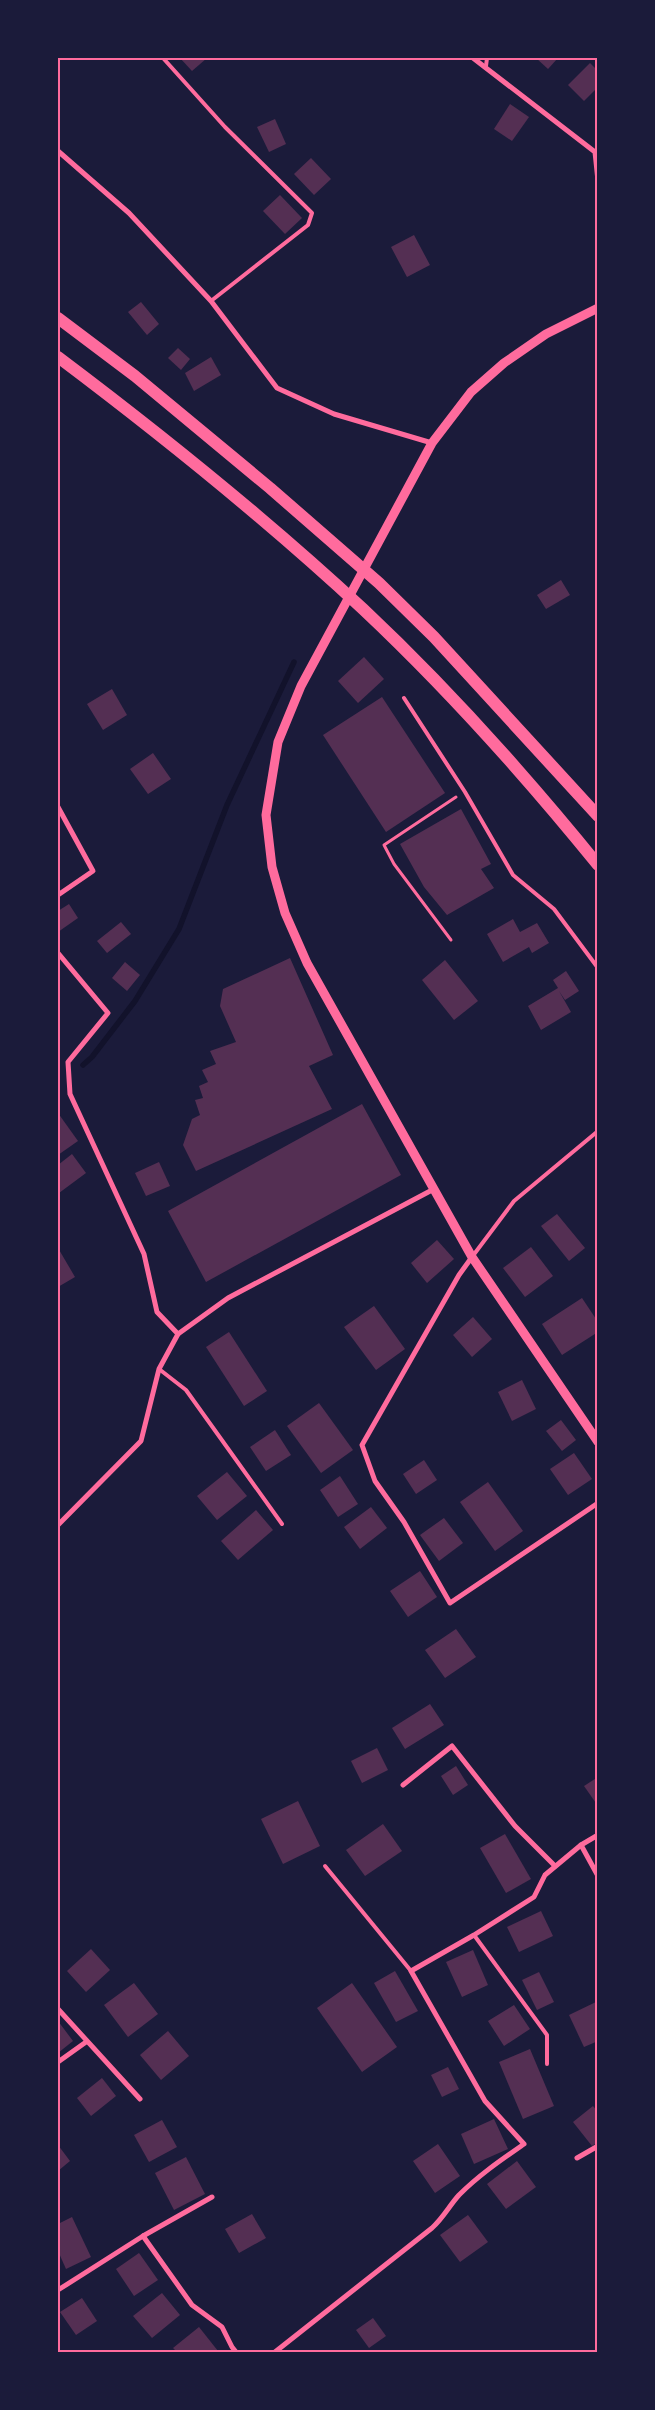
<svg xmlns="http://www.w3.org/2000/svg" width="655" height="2410" viewBox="0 0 655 2410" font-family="Jost,sans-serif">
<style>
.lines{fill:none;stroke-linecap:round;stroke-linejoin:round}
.stream{stroke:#12122b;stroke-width:5.5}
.building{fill:#542f53}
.path{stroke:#ff6b9d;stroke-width:3}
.service{stroke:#ff6b9d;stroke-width:4}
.minor{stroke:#ff6b9d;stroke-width:5}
.tertiary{stroke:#ff6b9d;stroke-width:9}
.primary{stroke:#ff6b9d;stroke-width:12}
.neatline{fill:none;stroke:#ff6b9d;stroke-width:2}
</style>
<rect width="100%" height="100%" fill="#1b1b3a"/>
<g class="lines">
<path class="stream" d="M83,1065L92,1057L135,1001L179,929L227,805L294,662"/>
</g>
<g class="building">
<path d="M180,58H207L192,71Z"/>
<path d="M536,58H558L548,69Z"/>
<path d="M590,63L598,71V87L584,101L568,85Z"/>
<path d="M510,104L529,117L512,141L494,129Z"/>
<path d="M275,119L286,144L269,152L257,127Z"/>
<path d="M311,158L331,179L314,195L294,174Z"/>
<path d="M280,195L302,218L285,234L263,211Z"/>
<path d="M414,235L430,265L407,277L391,247Z"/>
<path d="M141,302L159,324L147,335L128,312Z"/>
<path d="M178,348L190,359L181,370L168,358Z"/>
<path d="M211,357L221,375L194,391L185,373Z"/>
<path d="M561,580L570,595L546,609L537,595Z"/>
<path d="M364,657L384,679L358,703L338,681Z"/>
<path d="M112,689L127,715L103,730L87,704Z"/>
<path d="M382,697L445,793L386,832L323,735Z"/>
<path d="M153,753L171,779L148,794L130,769Z"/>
<path d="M461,809L491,864L481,869L494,888L447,915L424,887L400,844Z"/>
<path d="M69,904L78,918L58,932V911Z"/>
<path d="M513,919L520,932L537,923L549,943L532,953L529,947L503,962L487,934Z"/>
<path d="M121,922L131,934L107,953L97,941Z"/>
<path d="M290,958L333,1055L309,1066L332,1109L196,1171L183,1145L192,1119L200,1115L195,1100L203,1098L199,1086L208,1082L202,1070L216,1064L210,1051L236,1042L220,1006L223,989Z"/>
<path d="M445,960L478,1001L454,1020L422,980Z"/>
<path d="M125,962L140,975L127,991L112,978Z"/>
<path d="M566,971L579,991L565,1000L559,991L571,1012L541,1030L528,1006L558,988L553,980Z"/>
<path d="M362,1104L401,1175L206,1282L168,1211Z"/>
<path d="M58,1113L78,1141L58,1155Z"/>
<path d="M72,1154L86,1173L59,1193L58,1191V1165Z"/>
<path d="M159,1162L170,1186L146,1196L135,1173Z"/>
<path d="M557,1214L585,1248L569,1261L541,1226Z"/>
<path d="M437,1240L454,1259L427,1283L411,1263Z"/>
<path d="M531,1247L553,1276L525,1297L503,1268Z"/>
<path d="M58,1248L75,1277L58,1287Z"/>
<path d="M582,1298L598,1322V1332L562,1355L542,1324Z"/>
<path d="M374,1306L405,1349L376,1370L344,1327Z"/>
<path d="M473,1317L492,1339L472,1357L453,1335Z"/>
<path d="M229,1332L267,1391L244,1406L206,1347Z"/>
<path d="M522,1380L536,1409L512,1421L498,1392Z"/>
<path d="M319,1403L353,1450L321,1473L287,1426Z"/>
<path d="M561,1420L576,1440L562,1451L546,1431Z"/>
<path d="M275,1430L291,1455L266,1471L250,1447Z"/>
<path d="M574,1453L592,1479L568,1495L550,1469Z"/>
<path d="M424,1460L437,1480L416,1494L403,1474Z"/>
<path d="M227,1472L247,1496L217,1520L197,1496Z"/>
<path d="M340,1476L358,1504L338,1517L320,1490Z"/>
<path d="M488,1482L523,1531L495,1551L460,1502Z"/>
<path d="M371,1507L387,1528L360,1549L344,1527Z"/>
<path d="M256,1510L273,1530L238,1560L221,1541Z"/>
<path d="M444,1518L463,1543L439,1561L420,1535Z"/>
<path d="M420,1571L437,1597L408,1617L390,1591Z"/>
<path d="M456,1629L476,1657L445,1678L425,1650Z"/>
<path d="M430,1704L444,1725L405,1749L392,1728Z"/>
<path d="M377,1748L388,1770L362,1783L351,1761Z"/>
<path d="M456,1766L468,1785L453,1795L441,1776Z"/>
<path d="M598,1777V1806L584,1786Z"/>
<path d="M298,1801L320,1846L283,1864L261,1819Z"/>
<path d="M383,1824L402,1851L365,1876L346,1850Z"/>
<path d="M505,1834L531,1879L506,1893L480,1848Z"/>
<path d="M541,1911L553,1936L519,1952L507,1927Z"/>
<path d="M91,1949L110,1970L86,1992L67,1971Z"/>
<path d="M473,1950L488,1985L462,1997L446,1962Z"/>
<path d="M395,1971L418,2011L396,2022L374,1983Z"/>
<path d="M539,1972L554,2002L537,2010L522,1980Z"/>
<path d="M134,1983L158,2014L128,2037L104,2005Z"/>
<path d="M352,1983L397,2047L362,2072L317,2008Z"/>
<path d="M598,2001V2041L584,2047L569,2015Z"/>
<path d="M514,2005L530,2029L504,2046L488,2021Z"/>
<path d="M58,2021L73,2041L58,2053Z"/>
<path d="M168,2031L189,2056L161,2080L140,2055Z"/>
<path d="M530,2049L554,2106L523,2119L499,2062Z"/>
<path d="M448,2067L459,2089L442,2097L431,2075Z"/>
<path d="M102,2078L116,2096L91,2116L77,2098Z"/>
<path d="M593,2106L598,2112V2142L592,2146L573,2122Z"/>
<path d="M494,2119L508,2149L474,2164L461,2134Z"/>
<path d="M162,2120L177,2147L149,2162L134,2135Z"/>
<path d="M438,2144L460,2176L435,2193L413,2161Z"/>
<path d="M58,2145L70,2161L58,2171Z"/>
<path d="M186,2157L205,2194L174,2210L155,2173Z"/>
<path d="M517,2161L536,2187L506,2209L487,2184Z"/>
<path d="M252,2214L266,2238L239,2253L225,2229Z"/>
<path d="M468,2215L488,2242L460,2262L440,2235Z"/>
<path d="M72,2217L91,2257L66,2269L58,2251V2224Z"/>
<path d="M139,2253L158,2280L134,2296L116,2269Z"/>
<path d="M162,2293L180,2315L152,2338L133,2316Z"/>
<path d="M82,2298L97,2321L76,2335L60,2312Z"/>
<path d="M373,2318L386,2336L369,2348L356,2330Z"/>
<path d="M199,2327L218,2351L216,2352H177L173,2348Z"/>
</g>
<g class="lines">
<path class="path" d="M451,940L394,864L384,845L456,797"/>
<g class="service">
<path d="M163,58L225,127L312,213L308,225L211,301"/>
<path d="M486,66L487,58"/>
<path d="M404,698L465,792L513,875L554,909L598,968"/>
<path d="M472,1257L514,1201L598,1131"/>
<path d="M159,1369L186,1390L282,1524"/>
<path d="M325,1866L411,1971"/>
<path d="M474,1935L547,2035V2064"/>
</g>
<g class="minor">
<path d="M473,58L595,152L598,181"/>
<path d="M58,151L129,213L211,301L277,388L334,414L432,443"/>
<path d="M58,807L93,871L58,895"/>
<path d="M58,953L108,1013L68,1062L70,1094L144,1254L157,1312L178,1334"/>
<path d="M472,1257L459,1275L362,1445L375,1481L404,1522L450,1603L598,1503"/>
<path d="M58,1525L141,1441L159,1369L178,1334L228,1298L434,1189"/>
<path d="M403,1785L452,1746L515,1826L555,1866"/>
<path d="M581,1845L598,1876"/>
<path d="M58,2009L140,2099"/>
<path d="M58,2062L86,2042"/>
<path d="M577,2158L598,2146"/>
<path d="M143,2236L192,2305L222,2327L232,2347L236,2352"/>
<path d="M58,2290L143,2236L212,2197"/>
<path d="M275,2352L432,2228C444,2217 449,2206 459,2195C479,2175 501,2160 524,2144L485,2101L411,1971L474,1935L534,1897L545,1875L581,1845L598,1835"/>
</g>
<path class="tertiary" d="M598,308L546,334L504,363L471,392L432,443L301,686L278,742L266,815L272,867L285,913L307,963L472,1257L598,1442"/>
<g class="primary">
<path d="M58,318L135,376L270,488L379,583L434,637L598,816"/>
<path d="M58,357C163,436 266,519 363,609C447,688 525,775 598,865"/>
</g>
</g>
<rect width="655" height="2410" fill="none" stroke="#1b1b3a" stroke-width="118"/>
<rect x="59" y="59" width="537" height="2292" class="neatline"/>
</svg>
